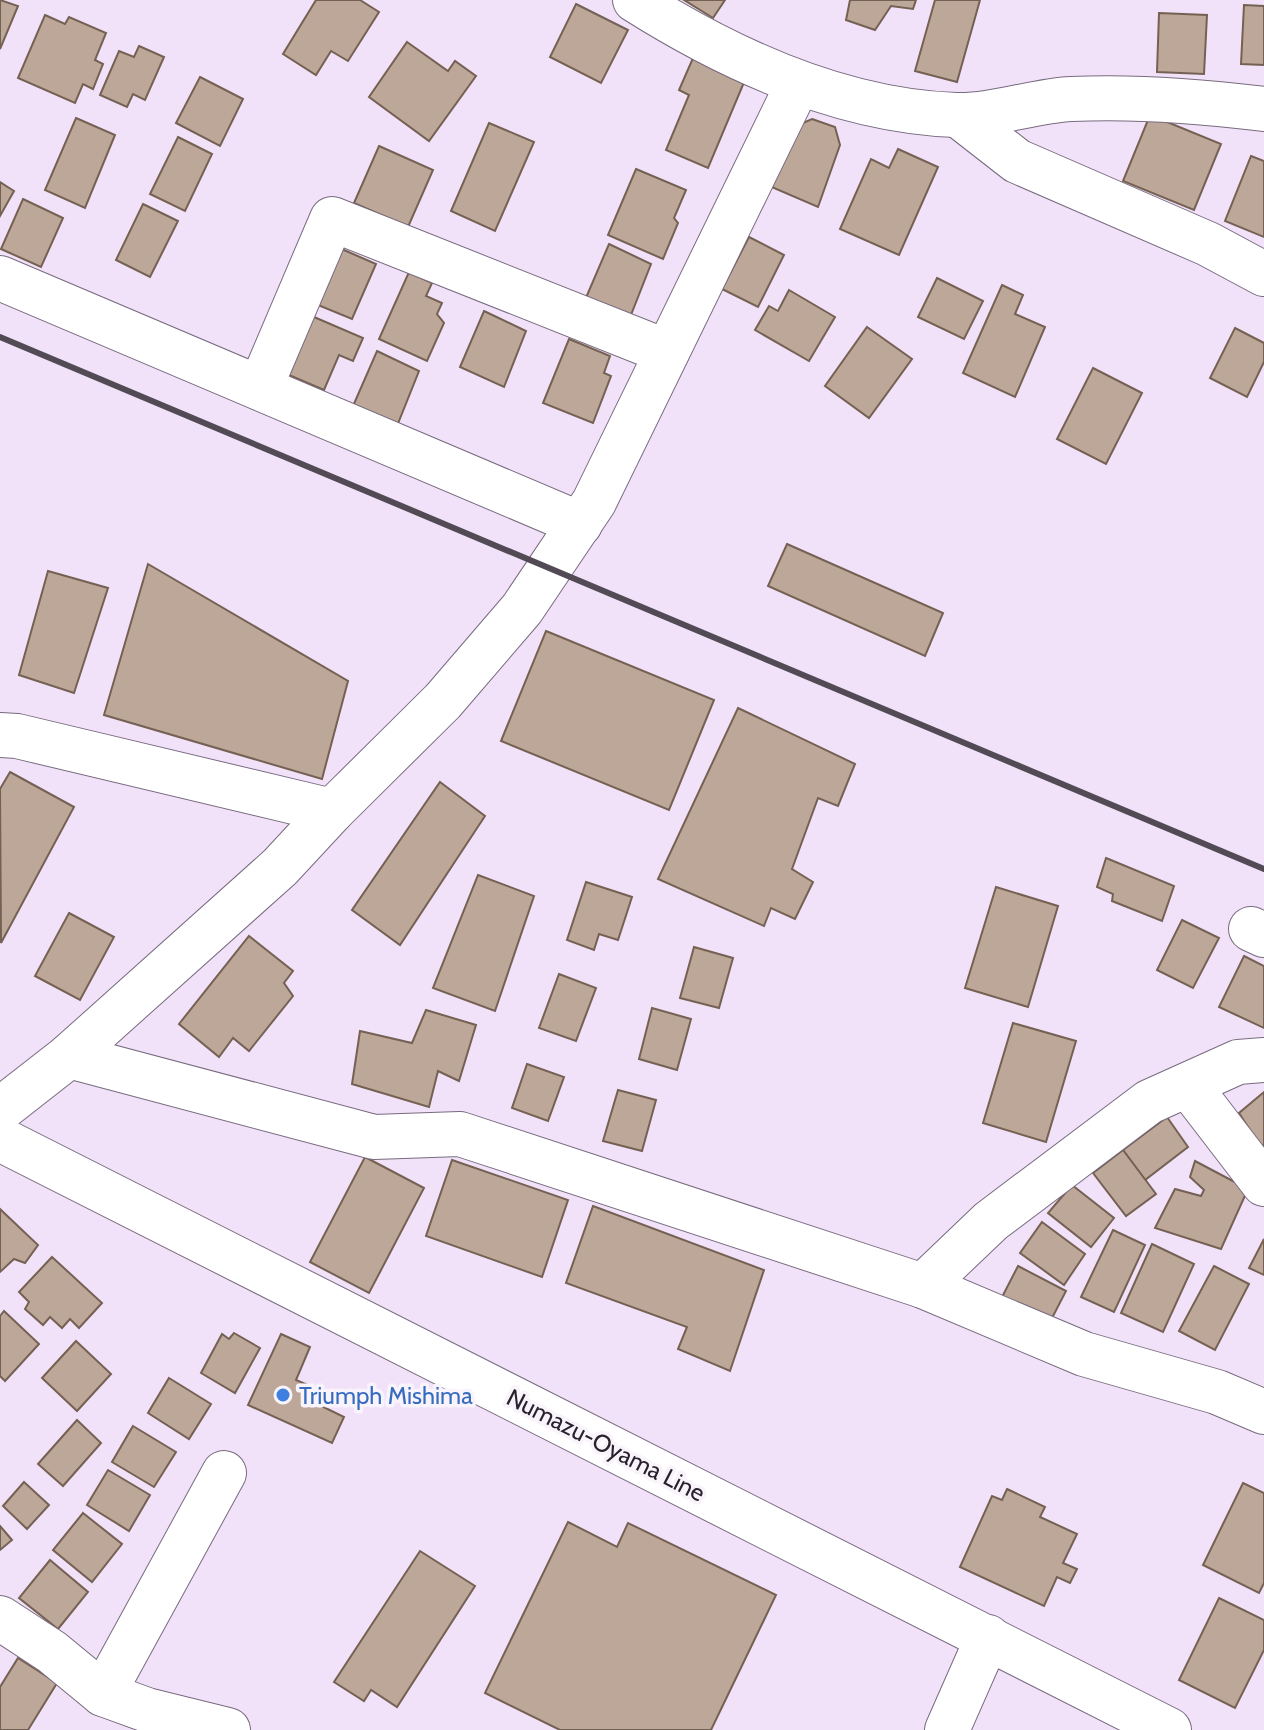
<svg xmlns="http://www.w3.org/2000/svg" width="1264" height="1730" viewBox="0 0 1264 1730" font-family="Cabin,sans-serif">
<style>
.building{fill:#bda798;stroke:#756153;stroke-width:2}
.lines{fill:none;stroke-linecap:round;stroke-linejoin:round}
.minor-casing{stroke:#786b7f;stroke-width:46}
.major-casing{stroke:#786b7f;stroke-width:46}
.minor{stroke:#fff;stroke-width:44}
.major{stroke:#fff;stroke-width:44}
.rail{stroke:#524b56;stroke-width:6}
.shop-dot{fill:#3f7fe0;stroke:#f9f3fc;stroke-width:3}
.labels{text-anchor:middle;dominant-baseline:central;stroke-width:7;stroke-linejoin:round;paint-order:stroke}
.shop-label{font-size:24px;fill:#366cbe;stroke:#f9f3fc;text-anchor:start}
.street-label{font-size:24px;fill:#28232b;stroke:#f9f3fc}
</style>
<rect width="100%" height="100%" fill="#f1e2f9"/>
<g class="building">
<path d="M0,0L18,6L0,49Z"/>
<path d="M316,0H360L379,12L348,61L331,51L316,75L283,54Z"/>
<path d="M684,0H725L713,18Z"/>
<path d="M850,0H916L913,9L891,6L875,30L846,20Z"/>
<path d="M935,0H980L957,82L915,71Z"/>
<path d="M576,4L628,30L601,83L550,57Z"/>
<path d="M1244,5L1264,6V65L1241,64Z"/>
<path d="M1159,13L1207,15L1204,74L1157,72Z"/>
<path d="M45,15L65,24L69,17L106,33L95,60L103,64L93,89L83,84L75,103L18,78Z"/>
<path d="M407,42L448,71L455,61L476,76L429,141L369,97Z"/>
<path d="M139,46L164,57L145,100L133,94L127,107L100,95L119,51L134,57Z"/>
<path d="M693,58L745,80L708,168L666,150L689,95L679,90Z"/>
<path d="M200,77L243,99L220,146L176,123Z"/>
<path d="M1150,115L1221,144L1194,210L1123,181Z"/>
<path d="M76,118L115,135L85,208L45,190Z"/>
<path d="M812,119L835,127L840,145L818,207L767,185L796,126Z"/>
<path d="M489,123L534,142L495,231L451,211Z"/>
<path d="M178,137L212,154L185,211L150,194Z"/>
<path d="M379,146L433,170L408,227L354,203Z"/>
<path d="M898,149L938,167L899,255L840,229L871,159L889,168Z"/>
<path d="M1251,156L1264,161V237L1225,221Z"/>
<path d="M636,169L686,190L674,218L678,223L663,259L608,235Z"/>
<path d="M0,182L14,191L0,216Z"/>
<path d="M23,199L63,218L41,267L1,249Z"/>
<path d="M143,204L178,221L150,277L116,260Z"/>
<path d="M749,237L784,255L758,307L722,289Z"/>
<path d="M609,244L651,264L629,320L585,300Z"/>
<path d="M337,247L376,264L352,319L313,303Z"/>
<path d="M409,272L432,283L426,296L442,303L437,314L444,323L427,361L379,339Z"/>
<path d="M937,278L983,301L964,339L918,317Z"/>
<path d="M1002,285L1023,295L1015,314L1045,327L1015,397L963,373Z"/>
<path d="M789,290L835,317L809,361L755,330L769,306L778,311Z"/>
<path d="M484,311L526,331L504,387L460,367Z"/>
<path d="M307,314L363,338L353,361L339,355L324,390L282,372Z"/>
<path d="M867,327L912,359L869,418L825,386Z"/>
<path d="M1235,328L1264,343V362L1247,397L1210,378Z"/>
<path d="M569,339L610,356L604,373L611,376L593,423L543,403Z"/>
<path d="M377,351L419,371L397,426L353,406Z"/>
<path d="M1093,368L1142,393L1106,464L1057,439Z"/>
<path d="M787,544L943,613L925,656L768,586Z"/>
<path d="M148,564L348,681L322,779L104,715Z"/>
<path d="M48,571L108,588L74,693L19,675Z"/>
<path d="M546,631L714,700L669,810L501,741Z"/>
<path d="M738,708L855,764L838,806L818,798L792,869L813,882L795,919L771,908L764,926L658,879Z"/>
<path d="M10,772L74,807L1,943L0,789Z"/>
<path d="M440,782L485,816L400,945L352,910Z"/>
<path d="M1106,858L1174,886L1162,921L1112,901L1113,894L1097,887Z"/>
<path d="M478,875L534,896L495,1011L433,988Z"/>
<path d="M586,882L632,897L618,940L599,934L594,950L567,940Z"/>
<path d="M996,887L1058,906L1028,1007L965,988Z"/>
<path d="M69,913L114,937L80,1000L35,976Z"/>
<path d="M1182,920L1219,938L1193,988L1157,970Z"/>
<path d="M249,936L293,971L284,983L293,996L249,1051L233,1038L219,1057L179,1024Z"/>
<path d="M694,947L733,958L719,1008L680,998Z"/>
<path d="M1244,956L1264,966V1028L1219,1007Z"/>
<path d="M559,974L596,988L576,1041L539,1028Z"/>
<path d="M652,1008L691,1019L677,1070L639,1059Z"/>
<path d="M426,1010L476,1025L459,1081L438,1071L429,1107L352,1084L360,1031L412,1043Z"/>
<path d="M1013,1023L1076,1041L1046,1142L983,1123Z"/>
<path d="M527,1064L564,1077L548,1121L512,1108Z"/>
<path d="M618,1090L656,1100L642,1151L603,1141Z"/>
<path d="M1264,1092V1152L1239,1113Z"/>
<path d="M1167,1117L1188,1147L1145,1180L1123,1150Z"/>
<path d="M1123,1150L1156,1194L1126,1216L1093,1173Z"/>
<path d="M365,1157L424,1188L369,1293L310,1262Z"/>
<path d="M452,1160L568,1200L542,1277L426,1236Z"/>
<path d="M1195,1161L1248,1189L1221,1249L1155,1228L1175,1189L1201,1196L1204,1190L1190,1177Z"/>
<path d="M1072,1185L1114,1218L1091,1247L1048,1213Z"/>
<path d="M593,1206L764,1270L730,1371L678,1349L687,1327L566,1283Z"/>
<path d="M0,1209L38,1245L25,1263L14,1259L0,1272Z"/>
<path d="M1042,1222L1085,1254L1064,1285L1020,1253Z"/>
<path d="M1113,1230L1145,1245L1114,1312L1081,1297Z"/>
<path d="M1264,1239V1275L1249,1268Z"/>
<path d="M1152,1244L1194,1264L1163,1332L1121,1313Z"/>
<path d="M52,1257L102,1303L79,1328L70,1319L62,1328L50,1317L43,1325L25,1309L29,1302L19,1292Z"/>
<path d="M1018,1266L1066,1291L1049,1324L1001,1299Z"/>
<path d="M1214,1266L1249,1284L1215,1350L1179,1331Z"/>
<path d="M4,1311L39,1344L5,1381L0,1376V1316Z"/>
<path d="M234,1333L260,1348L235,1393L201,1373L222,1334L229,1339Z"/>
<path d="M281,1334L310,1347L296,1380L308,1385L303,1397L344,1417L332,1443L248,1405Z"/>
<path d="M76,1341L111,1374L77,1411L42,1378Z"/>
<path d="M169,1378L211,1404L189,1439L148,1413Z"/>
<path d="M77,1420L101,1443L63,1486L38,1464Z"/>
<path d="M133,1426L176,1452L154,1487L112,1462Z"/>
<path d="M108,1470L150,1495L129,1531L87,1505Z"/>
<path d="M24,1482L49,1505L27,1529L3,1506Z"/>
<path d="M1243,1483L1264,1493V1583L1259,1593L1203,1565Z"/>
<path d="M1007,1489L1045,1507L1040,1517L1077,1534L1063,1563L1077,1569L1070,1583L1057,1577L1044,1606L960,1567L992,1496L1002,1500Z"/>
<path d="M83,1513L122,1544L92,1582L53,1550Z"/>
<path d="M568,1522L617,1547L628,1523L776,1595L711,1730H560L485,1693Z"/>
<path d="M0,1526L12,1540L0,1550Z"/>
<path d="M420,1551L475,1586L397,1707L371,1690L364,1701L334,1682Z"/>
<path d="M50,1560L88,1592L58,1629L19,1598Z"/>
<path d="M1219,1598L1264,1620V1650L1235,1708L1179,1680Z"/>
<path d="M18,1658L57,1683L28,1730H0V1687Z"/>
</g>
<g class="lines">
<g class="minor-casing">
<g id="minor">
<path d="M635,0C730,60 842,111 956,115C994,116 1033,101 1071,99C1135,96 1200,101 1264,109"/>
<path d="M958,115L1017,161L1208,244L1264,274"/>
<path d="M0,278L580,524"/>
<path d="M260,388L332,219L667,352"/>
<path d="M0,735L17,736L332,811"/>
<path d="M1251,929L1264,935"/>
<path d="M69,1056L374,1137L460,1134L923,1286L1084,1354L1217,1392L1264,1412"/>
<path d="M1188,1085L1264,1184"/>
<path d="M0,1110L69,1056L280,867L332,811L443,701L522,609L594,502L798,84"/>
<path d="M923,1286L991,1221L1149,1102L1238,1062L1264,1060"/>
<path d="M0,1618L52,1652L103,1694L147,1710L228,1730"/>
<path d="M103,1694L224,1473"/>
<path d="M947,1730L988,1637"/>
</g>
</g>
<g class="major-casing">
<path id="major" d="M0,1139L1169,1730"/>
</g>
<use href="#minor" class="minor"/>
<use href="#major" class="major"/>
<path class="rail" d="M0,337L1264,869"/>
</g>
<circle class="shop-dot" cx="283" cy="1395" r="8"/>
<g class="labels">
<g class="shop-label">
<text x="299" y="1395">Triumph Mishima</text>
</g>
<g class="street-label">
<text transform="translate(606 1445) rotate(27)">Numazu-Oyama Line</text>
</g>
</g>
</svg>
